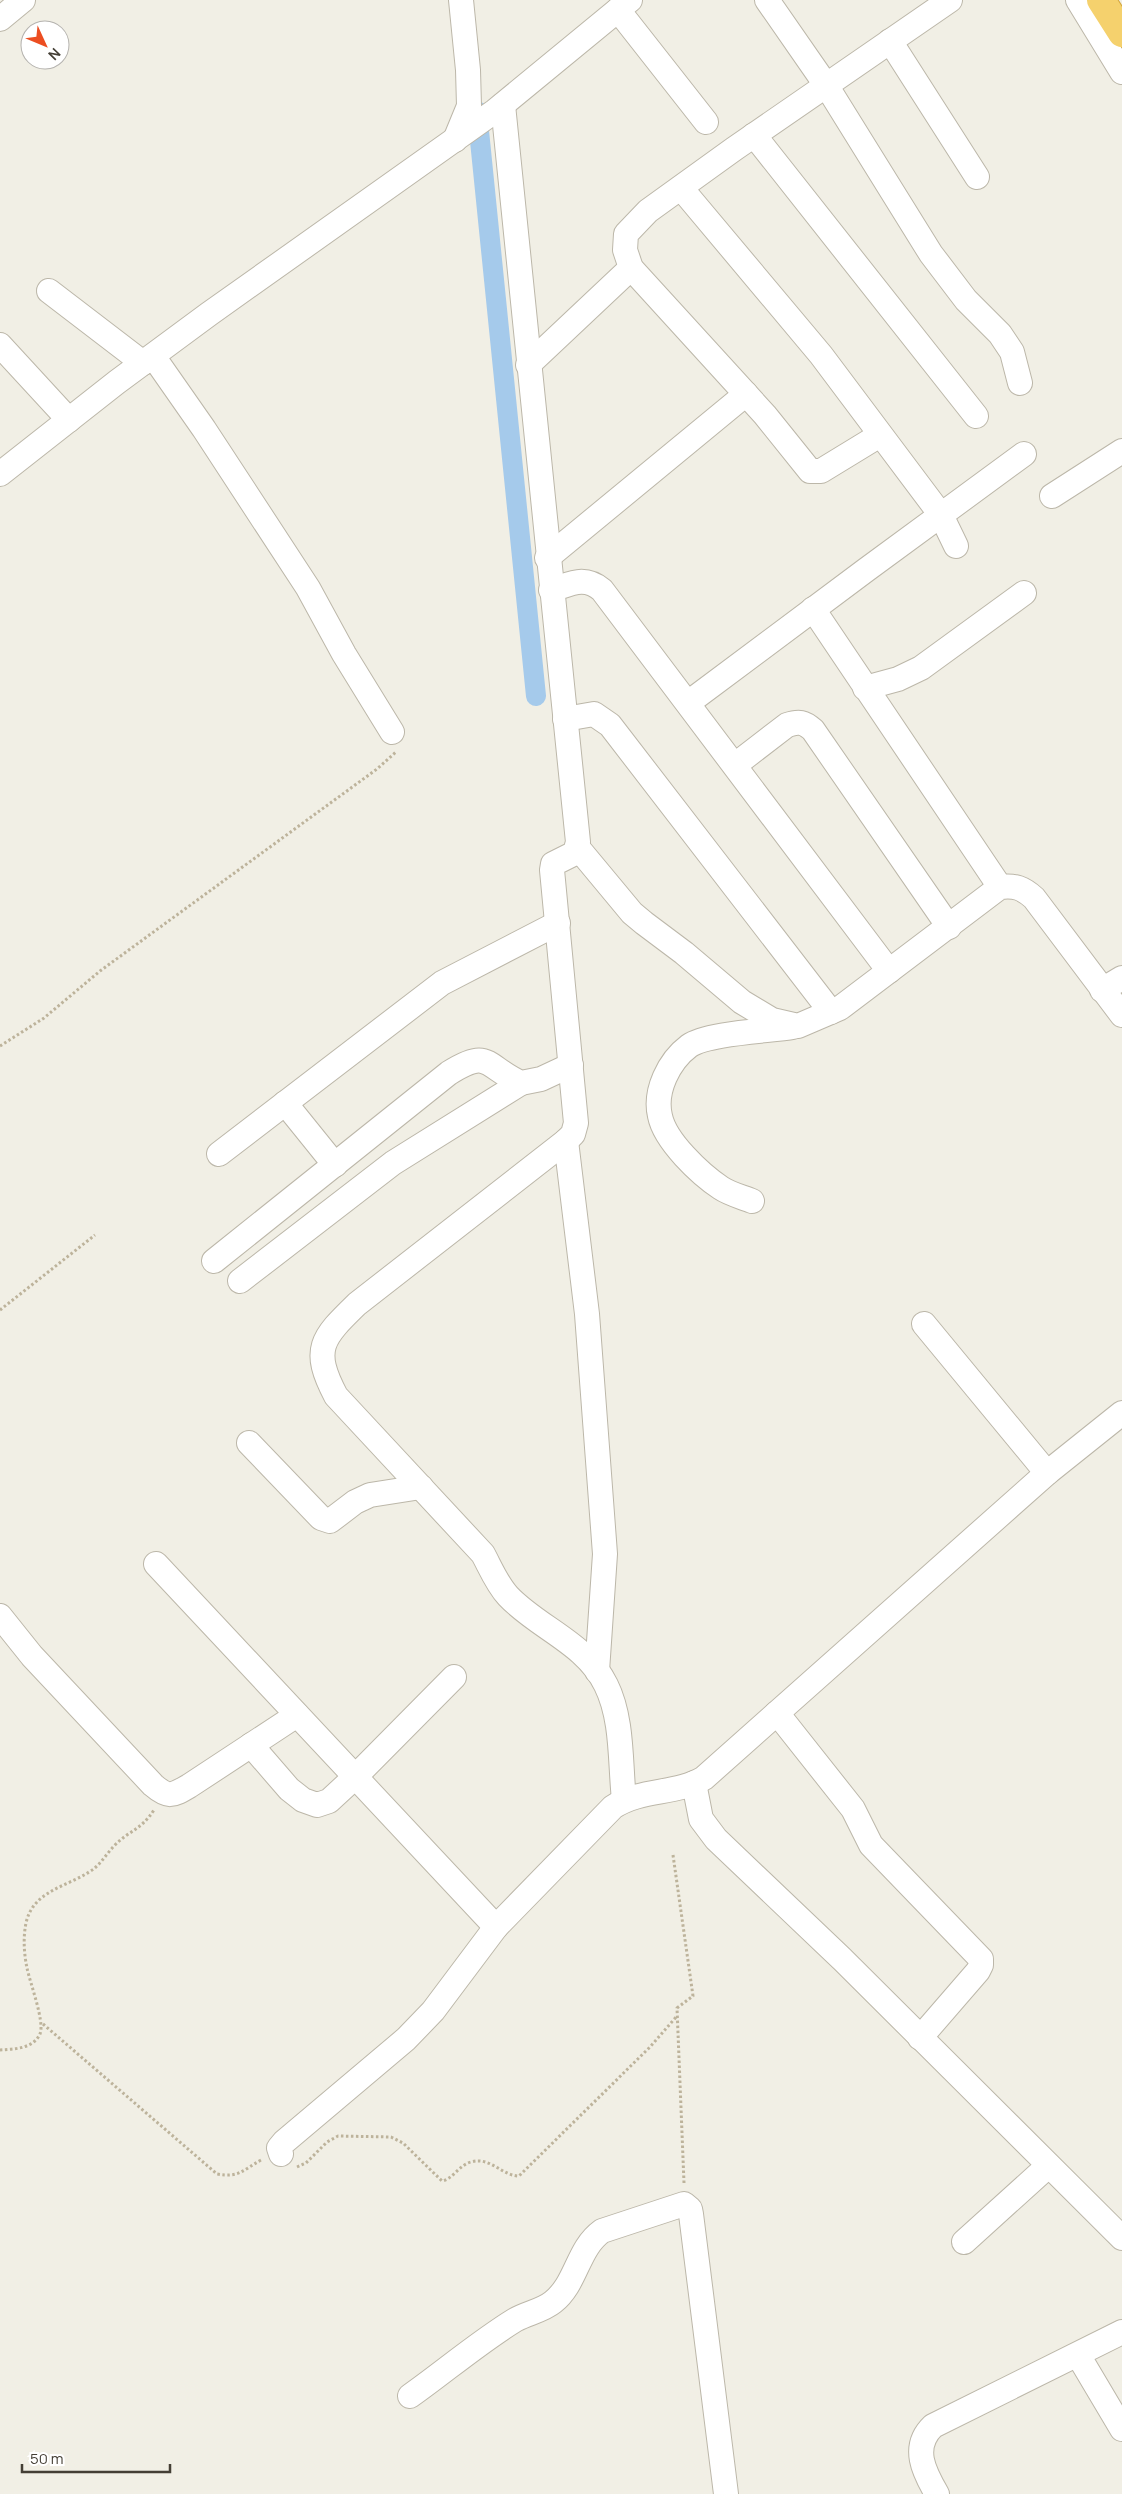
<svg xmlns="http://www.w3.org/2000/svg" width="1122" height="2494" viewBox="0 0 1122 2494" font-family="Manrope,sans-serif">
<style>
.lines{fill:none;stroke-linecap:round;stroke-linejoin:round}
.canal{stroke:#a5caeb;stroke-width:20}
.minor-casing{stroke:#bcb7a9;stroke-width:26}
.highway-casing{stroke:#d3a63e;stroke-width:30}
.path{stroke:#bdb39b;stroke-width:3;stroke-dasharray:2.5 2.5;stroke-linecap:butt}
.minor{stroke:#fff;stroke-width:24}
.highway{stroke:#f5d16d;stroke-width:28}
</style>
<rect width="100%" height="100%" fill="#f1efe5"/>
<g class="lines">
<path class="canal" d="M477,111L536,696"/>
<g class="minor-casing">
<g id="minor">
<path d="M767,0L826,85L931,254L966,300L1000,334L1012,352L1020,383"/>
<path d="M1078,0L1122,72"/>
<path d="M618,10L706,122"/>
<path d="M0,19L23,0"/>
<path d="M890,41L977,177"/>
<path d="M503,105L578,842L575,853L553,864L552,870L576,1123L573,1134L566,1141L357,1304C322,1338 311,1349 336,1396L483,1554C491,1569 497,1584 508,1596C538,1628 586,1643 606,1685C623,1719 620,1763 624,1800"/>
<path d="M754,135L976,416"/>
<path d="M455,140L469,106L468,70L461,0"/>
<path d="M681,188L821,355L941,515L956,546"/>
<path d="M49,291L143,363"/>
<path d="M0,345L69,420"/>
<path d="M153,356L204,429L308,588L344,654L392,732"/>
<path d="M528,365L631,268"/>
<path d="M880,435L821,471H810L765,415L631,268L625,250L626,234L648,211L734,149L950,0"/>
<path d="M0,474L117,382L209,314L495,111L630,0"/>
<path d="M1052,496L1122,451"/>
<path d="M547,558L746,394"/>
<path d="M551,590C571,584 584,575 602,590L889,971"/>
<path d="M813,609L1000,887"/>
<path d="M865,688L898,679L921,668L1024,593"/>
<path d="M688,703L866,570L1024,454"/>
<path d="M565,719L594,714L610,725L831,1012"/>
<path d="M735,765L787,725C799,721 804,722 813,730L949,927"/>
<path d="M578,848L632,913L644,923L684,953L742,1002L772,1020L798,1026L840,1008L1000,887C1015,885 1023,888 1034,898L1122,1015"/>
<path d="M1102,990L1122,978"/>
<path d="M285,1103L335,1165"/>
<path d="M566,1141L587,1314L605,1554L597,1671"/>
<path d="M219,1154L442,983L558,923"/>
<path d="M752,1201C742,1197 730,1194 721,1188C700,1174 665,1141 660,1116C654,1091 669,1061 689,1046C707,1033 769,1031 793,1027"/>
<path d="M214,1261L449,1073C490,1047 485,1067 521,1083L541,1079L571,1065"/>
<path d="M240,1281L393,1163L521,1083"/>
<path d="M924,1324L1047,1473"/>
<path d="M249,1443L321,1518L330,1521L355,1502L370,1495L421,1487"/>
<path d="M156,1564L496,1927"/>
<path d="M0,1616L32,1656L153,1785C168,1798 172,1796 189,1786L297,1715"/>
<path d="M777,1713L853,1809L871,1845L981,1959V1965L978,1971L920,2038"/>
<path d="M251,1745L289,1789L303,1800L317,1805L329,1801L355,1777L454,1677"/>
<path d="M694,1783L701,1819L716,1839L842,1959L1122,2238"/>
<path d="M281,2154L279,2148L284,2142L406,2039L433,2011L496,1927L613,1807C642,1788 676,1795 704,1778L1047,1473L1122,1413"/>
<path d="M964,2242L1048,2166"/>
<path d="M1078,2355L1122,2429"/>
<path d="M410,2396C444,2372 479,2342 515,2320C527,2313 542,2311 553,2302C577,2283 577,2249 602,2231L684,2204L690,2209L691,2214L726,2494"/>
<path d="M937,2494C924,2472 911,2447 933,2426L1122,2332"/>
</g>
</g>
<g class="highway-casing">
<path id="highway" d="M1101,0L1122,33"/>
</g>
<g class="path">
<path d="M0,1046L44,1018L100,971L377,769L396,752"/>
<path d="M0,1310L95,1235"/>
<path d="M673,1855L693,1996L677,2008L684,2183"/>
<path d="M43,2024L217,2174C239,2178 243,2170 261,2160"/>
<path d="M0,2050C14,2049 33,2049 40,2034C45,2022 30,1983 27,1968C24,1954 23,1937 26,1923C33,1891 66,1887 89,1872C100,1866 106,1854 115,1845C130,1830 141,1830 154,1810"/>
<path d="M297,2167L306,2163L327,2142L338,2136L391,2137L403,2143L442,2181C453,2179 459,2165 471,2162C490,2156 502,2176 519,2176L650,2047L677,2016"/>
</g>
<use href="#minor" class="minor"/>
<use href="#highway" class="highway"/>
</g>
<g transform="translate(45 45) rotate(134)"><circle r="24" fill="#ffffff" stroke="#b4b2ae"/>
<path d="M0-4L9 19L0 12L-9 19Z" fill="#ec4e21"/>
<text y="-8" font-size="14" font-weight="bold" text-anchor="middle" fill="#443f35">N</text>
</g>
<path d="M22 2464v8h148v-8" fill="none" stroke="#443f35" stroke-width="2.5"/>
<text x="30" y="2464" font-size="15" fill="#443f35" stroke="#ffffff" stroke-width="4" paint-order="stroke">50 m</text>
</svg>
